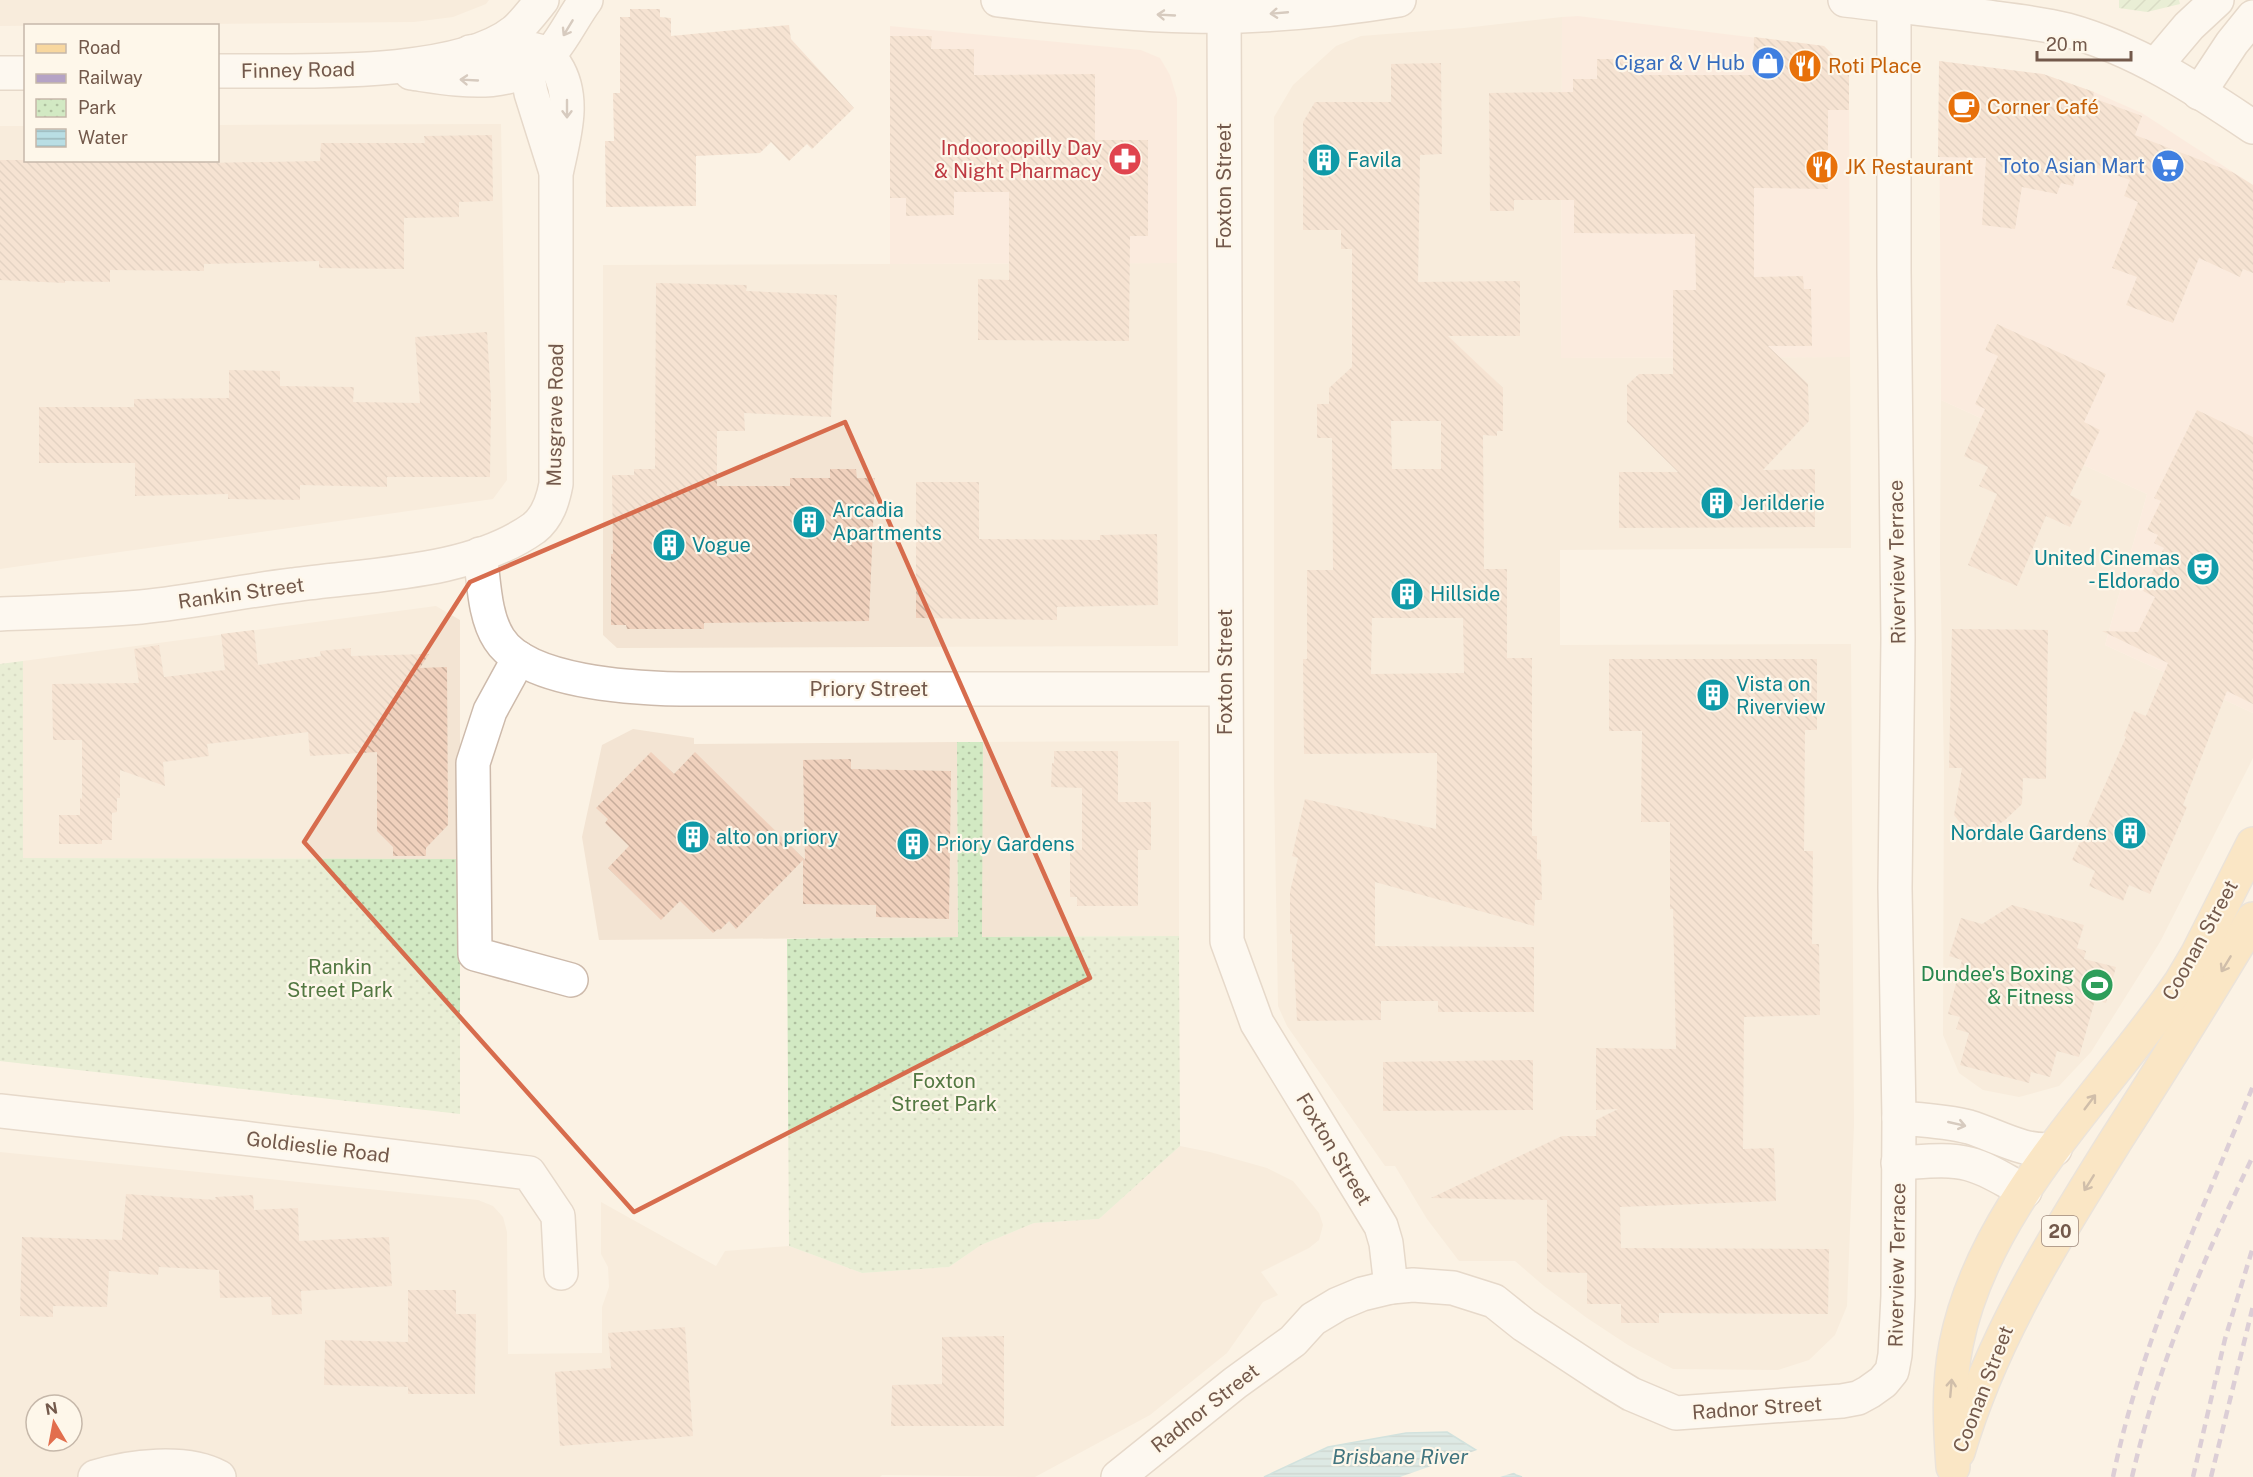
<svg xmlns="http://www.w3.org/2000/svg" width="2253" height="1477" viewBox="0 0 2253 1477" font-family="'Public Sans',sans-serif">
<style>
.residential{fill:#f3e4d3;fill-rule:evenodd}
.commercial{fill:#fbe3d8}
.park{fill:url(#park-dots)}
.garden{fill:url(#garden-furrows)}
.water{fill:url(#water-rules);stroke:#a0ced6;stroke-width:1.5}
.pier{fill:#fbf2e4}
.building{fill:url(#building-back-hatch);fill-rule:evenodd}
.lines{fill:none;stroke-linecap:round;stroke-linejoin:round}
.minor-casing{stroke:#cdbaab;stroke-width:36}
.major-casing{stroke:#d8d1cd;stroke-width:36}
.minor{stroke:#fff;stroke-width:33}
.major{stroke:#f8d79f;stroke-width:33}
.rail{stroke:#b5a3c5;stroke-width:4.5;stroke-dasharray:9 6;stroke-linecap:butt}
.oneway{stroke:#ab9b93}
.oneway2{stroke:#9b7f64}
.marked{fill:none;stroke:#d76c4d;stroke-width:4.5;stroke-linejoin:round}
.labels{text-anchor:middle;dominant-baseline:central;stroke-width:4.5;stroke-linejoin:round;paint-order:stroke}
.shield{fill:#fef7ea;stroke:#9d887b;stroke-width:1.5}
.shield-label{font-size:18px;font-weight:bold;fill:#73594b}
.shop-label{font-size:20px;fill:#366cbe;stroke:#fef7ea;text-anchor:end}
.food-label{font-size:20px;fill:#c56008;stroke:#fef7ea;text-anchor:start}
.street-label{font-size:20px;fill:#73594b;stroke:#fef7ea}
.health-label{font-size:20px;fill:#be3a42;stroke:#fef7ea;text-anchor:end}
.culture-label{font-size:20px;fill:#0d838f;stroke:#fef7ea;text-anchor:start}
.park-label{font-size:20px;fill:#537842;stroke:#fef7ea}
.leisure-label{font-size:20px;fill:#27864d;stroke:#fef7ea;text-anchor:end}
.water-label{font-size:21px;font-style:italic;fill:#42757f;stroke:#fef7ea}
</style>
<defs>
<pattern id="park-dots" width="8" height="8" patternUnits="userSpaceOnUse" patternTransform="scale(1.5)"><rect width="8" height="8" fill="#d2e9c3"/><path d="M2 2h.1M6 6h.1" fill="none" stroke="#afc0a0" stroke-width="1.8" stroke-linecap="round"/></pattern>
<pattern id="garden-furrows" width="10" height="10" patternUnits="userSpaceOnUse" patternTransform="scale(1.5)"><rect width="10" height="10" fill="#d2e9c3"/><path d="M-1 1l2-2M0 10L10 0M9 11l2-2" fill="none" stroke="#afc0a0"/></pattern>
<pattern id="water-rules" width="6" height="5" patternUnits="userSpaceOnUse" patternTransform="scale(1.5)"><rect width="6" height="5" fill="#b9dee4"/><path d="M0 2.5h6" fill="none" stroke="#9bb7bb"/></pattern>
<pattern id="building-back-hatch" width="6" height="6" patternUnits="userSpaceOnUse" patternTransform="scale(1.5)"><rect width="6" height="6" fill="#f0d1bd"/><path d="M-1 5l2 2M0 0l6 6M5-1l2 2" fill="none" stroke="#c7ad9c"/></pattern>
</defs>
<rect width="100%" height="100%" fill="#fbf2e4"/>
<g class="residential">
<path d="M0,0H489L486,4L453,17L414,22L0,26Z"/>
<path d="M1562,17L1561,358L1850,357L1851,548L1560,550V645L1851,644L1854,1125L1847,1306L1835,1335L1809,1360L1778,1370L1673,1369L1628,1345L1587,1318L1544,1286L1515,1261H1459L1427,1219L1395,1166H1385L1287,1026L1278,1006L1274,783V117L1293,85L1336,46L1361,36L1464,28Z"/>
<path d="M501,124L507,480L493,499L0,569V126H25L26,160H218V125Z"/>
<path d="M1177,263L1178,646L617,648L603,635V265Z"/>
<path d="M1941,400L2147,494L2105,645L2253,713V758L2160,942L2091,1052L2059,1086L2019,1097L1983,1090L1959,1073L1943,1035L1944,766L1940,559Z"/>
<path d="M436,606L460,620V859L23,858V661Z"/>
<path d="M633,729L694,738V744L957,742L958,937L599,940L582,837L602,745Z"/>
<path d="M1179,741V936L981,937L983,742Z"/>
<path d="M1180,1146L1210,1152L1267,1168L1293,1181L1319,1213L1323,1225L1319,1240L1309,1248L1261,1272L1278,1295L1263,1302L1227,1353L1150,1415L1035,1477L882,1475L880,1477H0V1152L478,1200L493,1206L503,1217L507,1232L508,1354L602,1353V1307L609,1287L608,1267L601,1254V1202L716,1266L725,1251L789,1246L862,1273L949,1267L981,1245L1034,1223L1099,1219ZM36,1405H72V1441H36Z"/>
</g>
<g class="commercial">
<path d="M1578,16L1824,46L1849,71L1850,357L1561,358L1562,17Z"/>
<path d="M890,26L1141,50L1160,58L1170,75L1177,98V263L890,264Z"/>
<path d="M1939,61L2043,74L2094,92L2142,113L2253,185V713L2105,645L2147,494L1941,400Z"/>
</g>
<g class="park">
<path d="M23,661V858L460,859V1114L0,1061V664Z"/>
<path d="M957,742H983L982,937L1179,936L1180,1146L1099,1219L1034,1223L981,1245L949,1267L862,1273L789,1246L787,939L958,937Z"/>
</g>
<path class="garden" d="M2119,0H2179L2180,4L2147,12L2119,8Z"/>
<path class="water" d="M1447,1432L1516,1475L1522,1477H1264L1328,1447L1406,1433Z"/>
<path class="pier" d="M1480,1449L1516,1472L1500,1477H1400Z"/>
<g class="building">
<path d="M630,9H660V17L671,18V36L789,25L791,39L854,108L812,149L807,144L789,161L771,142L760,153L696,156V206L606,207L605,141H614L613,93H620V17H630Z"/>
<path d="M890,36H932L931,49H974V75L1095,74V140H1148V236H1130L1129,341L978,340V279L1009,280V192H954V215L906,216V198H890Z"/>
<path d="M1754,37L1824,46L1849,71V110H1828V189L1754,188V277L1803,276L1804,289H1811L1812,346H1768L1808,384L1809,421L1763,470L1815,469V527L1619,528V472H1678L1627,422V385L1639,374H1673V290H1696L1695,234L1574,233V200H1514V211H1490L1489,93L1573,92V79H1597V59H1644V75H1753Z"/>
<path d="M1939,61L2043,74L2094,92L2093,98L2142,116L2135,135L2232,172L2253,185V273L2243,269L2240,277L2199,258L2173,323L2126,305L2137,277L2112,268L2138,202L2124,196L2130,180L2078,161L2073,186L2061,183L2057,194L2022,187L2015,229L1982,225L1986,158L1938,157Z"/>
<path d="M1441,63L1442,154L1420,155L1418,282L1520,281V336H1448L1503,388V431H1497V436L1483,435L1484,569H1507V658H1532V836H1537V859L1541,860L1542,900H1535L1534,926L1375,882V946L1534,947V1012H1438V1001H1381V1020L1297,1021L1294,962H1292V934H1290V892L1298,858L1292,856L1305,799L1436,829L1437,770V753L1304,754L1303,659H1307V570H1333L1332,438H1317V404H1329V388L1352,367V249H1341V230H1303V122L1315,102H1391V64ZM1391,421H1441V469H1392ZM1372,618H1463L1464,673L1371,674Z"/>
<path d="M492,135L493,201L459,202V217L404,218V269L319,268V261L204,264V271L110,270V282L65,281V283L0,280V160H205V163L320,161L321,143H425L424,136Z"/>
<path d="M656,283L747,285L746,291L837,295L831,417L744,413L745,431H717V486H790V478H830V469H856L857,478H875L869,621L704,623V629H627L626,625H611V554H613L612,475H634V469H655Z"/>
<path d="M1997,324L2106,374L2084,422L2100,430L2070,495L2082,501L2070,527L2046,516L2017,586L1968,565L1997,494L1979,486L1988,467L1964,456L1985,409L1975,404L1998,356L1985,350Z"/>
<path d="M487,332L491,399L490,477H387V487L300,485V500L228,499V494L135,496V463H39V407H134V399L229,398V370L280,371V386L354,387L353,402L420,403L415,337Z"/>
<path d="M2197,410L2253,437V704L2227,691L2183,805L2187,807L2150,894L2129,885L2123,901L2089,886L2095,871L2072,860L2126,737L2124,736L2134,711L2146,716L2168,663L2102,631L2138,632L2155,597L2143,591L2164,548L2154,543L2158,535L2147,530L2161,501L2154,498Z"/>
<path d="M916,482H979V539L1100,540V535L1157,534L1158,605L1057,607V620L916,618Z"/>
<path d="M1952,629L2048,630L2046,779L2023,778L2022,804L2004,821L1981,835L1968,833L1954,815L1962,768H1949Z"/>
<path d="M254,630L258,665L321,656L320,651L351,648V656L429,654L420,668L447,667L448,825L426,848V856H393V847L377,831V752L310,756L308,732L207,744L209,756L163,762L165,786L120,770V798H117V812L112,813V840H102V844H59V815H80V798L82,799V740H53L52,684L139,683L134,649L159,645L164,677L225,670L221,634Z"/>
<path d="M1609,659H1817V730H1805L1804,851H1813L1812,944H1819L1820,1015L1744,1017L1743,1149L1774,1148L1776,1201L1620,1207L1621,1248L1829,1249L1828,1314L1659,1313V1323H1621V1304H1587V1273L1547,1272V1200L1431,1198L1562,1136H1596V1120L1618,1109L1596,1110V1048L1676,1049L1673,909H1670V822H1641L1642,731H1609Z"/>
<path d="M1054,751H1118V802H1151V850H1138V906H1077V897H1070V850H1082V788L1051,787L1052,763H1054Z"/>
<path d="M651,752L674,774L695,752L805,860L803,760L851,759V769L951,771L949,919L876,917V905L803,904V860L736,929L729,921L720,930L718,929L713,933L680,901L661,920L608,868L629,846L605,823L608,819L596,808Z"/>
<path d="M2012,905L2084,925L2077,948L2086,951L2084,959L2116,967L2106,1003L2095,1000L2079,1057L2057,1051L2050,1077L2031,1072L2029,1083L1960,1065L1969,1033L1956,1029L1960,1017L1948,1014L1962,960L1949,956L1961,918L1982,924Z"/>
<path d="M1533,1060V1110L1383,1111V1062Z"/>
<path d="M126,1194L216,1200L215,1197L253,1195L254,1210L298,1208L299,1241L389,1237L392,1286L301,1291L302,1314L272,1315L271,1297L220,1298L219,1270L159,1267L158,1275L109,1271L107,1307L53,1306V1317L20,1316L22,1237L122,1240Z"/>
<path d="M408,1290H456V1314H476L475,1394H408V1387L324,1385L325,1340L408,1342Z"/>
<path d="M685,1327L693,1436L560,1446L555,1372L611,1368L608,1333Z"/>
<path d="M1004,1336V1426H891L892,1385L942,1384V1337Z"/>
</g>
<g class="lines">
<g class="minor-casing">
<g id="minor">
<path d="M998,0C1062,8 1126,15 1190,16C1260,18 1330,11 1399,0"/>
<path d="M1224,0L1227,941L1257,1023L1381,1226L1386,1243L1391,1287"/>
<path d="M1845,0C1895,6 1945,11 1995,18C2019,21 2044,24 2067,30C2136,49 2195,88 2253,127"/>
<path d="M523,51L531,93L555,169"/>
<path d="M2156,65L2189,26L2217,0"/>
<path d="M218,71C293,70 455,79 515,31C525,22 534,10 542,0"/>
<path d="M0,73H26"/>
<path d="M411,73C460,80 516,92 553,50C566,34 574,16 586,0"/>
<path d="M2199,93L2232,43L2253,17"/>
<path d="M480,554C484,581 484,616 499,639C527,683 634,688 681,689H1225"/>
<path d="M0,614C47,612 94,611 141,607C192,602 242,591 293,585C369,574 470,574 534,528C548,517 553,500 556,484V174C563,139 577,99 556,66C551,59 547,54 539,51C518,44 491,50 470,52"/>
<path d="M519,658L490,711L473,763L475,954L571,980"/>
<path d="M0,1111L243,1138L529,1173L558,1216L561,1273"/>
<path d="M1899,1118C1922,1120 1946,1121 1969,1127C1996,1135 2025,1154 2055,1149"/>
<path d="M1898,1163C1921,1162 1947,1158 1969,1164C1989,1169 2007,1182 2025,1191"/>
<path d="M95,1477C129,1466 186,1459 219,1477"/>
<path d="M1118,1477L1235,1383L1293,1341L1313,1319L1338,1304L1362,1294L1391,1287L1413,1285L1453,1288L1494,1301L1524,1325L1603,1377L1631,1394L1676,1413L1842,1401L1858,1398L1869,1392L1883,1382L1892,1371L1895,1355L1898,1296L1899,1118L1895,888L1898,638L1894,271V5"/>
</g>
</g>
<g class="major-casing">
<g id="major">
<path d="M1958,1452C1991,1339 2054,1239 2116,1140C2163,1067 2208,994 2253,919"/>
<path d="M1953,1467C1950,1426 1948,1386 1956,1345C1983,1206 2103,1096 2181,982L2197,955L2253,844"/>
</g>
</g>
<use href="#minor" class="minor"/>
<use href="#major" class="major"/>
<g class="rail">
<path d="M2113,1477C2141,1341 2201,1214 2253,1086"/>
<path d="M2132,1477C2158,1364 2203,1260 2253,1156"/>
<path d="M2193,1477L2225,1339L2253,1247"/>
<path d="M2211,1477L2253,1306"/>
</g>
</g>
<defs><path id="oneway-shaft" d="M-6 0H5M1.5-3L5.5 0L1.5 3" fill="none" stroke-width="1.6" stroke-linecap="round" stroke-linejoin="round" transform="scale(1.5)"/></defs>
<g class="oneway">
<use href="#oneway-shaft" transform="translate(1279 13) rotate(175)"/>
<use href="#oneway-shaft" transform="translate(1166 15) rotate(-177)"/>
<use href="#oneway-shaft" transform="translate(568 28) rotate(121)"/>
<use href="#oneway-shaft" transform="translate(469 80) rotate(-177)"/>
<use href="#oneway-shaft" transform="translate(567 109) rotate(90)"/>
<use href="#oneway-shaft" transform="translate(1957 1124) rotate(13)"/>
</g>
<g class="oneway2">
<use href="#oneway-shaft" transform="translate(2226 964) rotate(121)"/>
<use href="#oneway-shaft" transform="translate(2090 1102) rotate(-53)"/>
<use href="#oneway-shaft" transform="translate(2089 1183) rotate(122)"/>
<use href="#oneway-shaft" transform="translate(1951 1388) rotate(-85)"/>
</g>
<path d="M0 0H2253V1477H0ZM845,422L1090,978L634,1212L304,842L470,582Z" fill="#fbf2e4" fill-opacity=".55" fill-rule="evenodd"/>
<path class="marked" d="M845,422L1090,978L634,1212L304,842L470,582Z"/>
<defs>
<g id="shop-disc" transform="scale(1.725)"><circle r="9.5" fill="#3f7fe0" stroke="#fef7ea"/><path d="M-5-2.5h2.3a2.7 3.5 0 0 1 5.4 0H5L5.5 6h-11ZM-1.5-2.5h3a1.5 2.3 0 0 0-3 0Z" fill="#fff"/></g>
<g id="restaurant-disc" transform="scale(1.725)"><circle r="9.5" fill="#e8710a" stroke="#fef7ea"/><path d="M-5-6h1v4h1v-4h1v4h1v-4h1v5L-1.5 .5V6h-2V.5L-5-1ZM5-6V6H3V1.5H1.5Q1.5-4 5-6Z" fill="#fff"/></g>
<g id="cafe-disc" transform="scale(1.725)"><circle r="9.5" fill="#e8710a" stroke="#fef7ea"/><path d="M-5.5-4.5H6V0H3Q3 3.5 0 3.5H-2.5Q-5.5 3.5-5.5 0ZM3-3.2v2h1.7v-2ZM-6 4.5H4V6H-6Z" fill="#fff"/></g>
<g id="pharmacy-disc" transform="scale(1.725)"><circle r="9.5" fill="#e0444e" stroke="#fef7ea"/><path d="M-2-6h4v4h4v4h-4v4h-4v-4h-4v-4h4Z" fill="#fff"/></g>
<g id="building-disc" transform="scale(1.725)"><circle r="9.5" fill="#0f9aa8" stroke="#fef7ea"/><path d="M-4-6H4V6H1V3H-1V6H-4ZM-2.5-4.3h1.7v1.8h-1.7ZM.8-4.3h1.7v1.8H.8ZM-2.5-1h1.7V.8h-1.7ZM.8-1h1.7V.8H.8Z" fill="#fff"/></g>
<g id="supermarket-disc" transform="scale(1.725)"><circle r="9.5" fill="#3f7fe0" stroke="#fef7ea"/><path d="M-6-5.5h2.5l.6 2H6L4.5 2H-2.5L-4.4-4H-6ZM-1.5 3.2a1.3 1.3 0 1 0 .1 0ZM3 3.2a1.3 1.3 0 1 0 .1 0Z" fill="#fff"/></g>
<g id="theatre-disc" transform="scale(1.725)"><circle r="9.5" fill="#0f9aa8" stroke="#fef7ea"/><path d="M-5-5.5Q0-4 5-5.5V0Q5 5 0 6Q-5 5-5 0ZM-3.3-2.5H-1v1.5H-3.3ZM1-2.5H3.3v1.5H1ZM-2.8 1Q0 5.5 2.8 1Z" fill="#fff"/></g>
<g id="stadium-disc" transform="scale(1.725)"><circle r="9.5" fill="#2e9e5b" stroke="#fef7ea"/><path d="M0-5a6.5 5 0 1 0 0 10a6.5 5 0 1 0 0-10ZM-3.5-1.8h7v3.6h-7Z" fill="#fff"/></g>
</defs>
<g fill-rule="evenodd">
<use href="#shop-disc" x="1768" y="63"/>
<use href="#restaurant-disc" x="1805" y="66"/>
<use href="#cafe-disc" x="1964" y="107"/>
<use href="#pharmacy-disc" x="1125" y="159"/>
<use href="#building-disc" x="1324" y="160"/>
<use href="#supermarket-disc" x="2168" y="166"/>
<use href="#restaurant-disc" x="1822" y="167"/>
<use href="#building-disc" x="1717" y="503"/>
<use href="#building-disc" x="809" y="522"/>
<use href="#building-disc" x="669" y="545"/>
<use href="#theatre-disc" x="2203" y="569"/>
<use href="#building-disc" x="1407" y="594"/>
<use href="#building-disc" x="1713" y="695"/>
<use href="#building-disc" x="2130" y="833"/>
<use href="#building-disc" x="693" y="837"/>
<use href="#building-disc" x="913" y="844"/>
<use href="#stadium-disc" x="2097" y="985"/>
</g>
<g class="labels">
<rect class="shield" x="2042" y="1216" width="36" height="30" rx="4.5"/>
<g class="shield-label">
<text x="2060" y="1231">20</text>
</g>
<g class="shop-label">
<text x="1745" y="63">Cigar &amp; V Hub</text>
<text x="2145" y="166">Toto Asian Mart</text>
</g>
<g class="food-label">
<text x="1828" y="66">Roti Place</text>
<text x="1987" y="107">Corner Café</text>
<text x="1845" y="167">JK Restaurant</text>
</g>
<g class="street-label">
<text transform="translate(298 70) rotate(-1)">Finney Road</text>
<text transform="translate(1224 186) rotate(-90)">Foxton Street</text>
<text transform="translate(555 415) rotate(-89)">Musgrave Road</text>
<text transform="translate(1897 562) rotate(-91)">Riverview Terrace</text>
<text transform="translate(241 593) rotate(-8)">Rankin Street</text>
<text transform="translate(1225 672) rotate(-90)">Foxton Street</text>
<text x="869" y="689">Priory Street</text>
<text transform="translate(2200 940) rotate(-61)">Coonan Street</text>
<text transform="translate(318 1147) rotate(7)">Goldieslie Road</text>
<text transform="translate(1334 1149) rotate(59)">Foxton Street</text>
<text transform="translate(1897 1265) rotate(-89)">Riverview Terrace</text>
<text transform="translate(1983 1389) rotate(-69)">Coonan Street</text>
<text transform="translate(1205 1408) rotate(-38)">Radnor Street</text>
<text transform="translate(1757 1408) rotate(-4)">Radnor Street</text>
</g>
<g class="health-label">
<text x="1102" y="148">Indooroopilly Day<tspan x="1102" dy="23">&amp; Night Pharmacy</tspan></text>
</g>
<g class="culture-label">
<text x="1347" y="160">Favila</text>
<text x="1740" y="503">Jerilderie</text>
<text x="832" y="510">Arcadia<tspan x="832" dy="23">Apartments</tspan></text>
<text x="692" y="545">Vogue</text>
<text x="2180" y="558" text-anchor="end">United Cinemas<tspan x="2180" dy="23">- Eldorado</tspan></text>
<text x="1430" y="594">Hillside</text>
<text x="1736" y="684">Vista on<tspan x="1736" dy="23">Riverview</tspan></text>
<text x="2107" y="833" text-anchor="end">Nordale Gardens</text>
<text x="716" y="837">alto on priory</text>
<text x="936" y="844">Priory Gardens</text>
</g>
<g class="park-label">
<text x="340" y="967">Rankin<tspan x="340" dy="23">Street Park</tspan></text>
<text x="944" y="1081">Foxton<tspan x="944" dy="23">Street Park</tspan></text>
</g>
<g class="leisure-label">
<text x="2074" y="974">Dundee's Boxing<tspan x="2074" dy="23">&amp; Fitness</tspan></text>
</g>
<g class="water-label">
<text x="1400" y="1456">Brisbane River</text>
</g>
</g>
<rect x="24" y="24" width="195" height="138" fill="#fef7ea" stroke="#c6b8aa" stroke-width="1.5"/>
<rect x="36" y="44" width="30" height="9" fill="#f8d79f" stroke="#c6b8aa" stroke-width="1.5"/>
<text x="78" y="54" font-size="18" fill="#73594b">Road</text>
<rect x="36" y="74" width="30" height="9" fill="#b5a3c5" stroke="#c6b8aa" stroke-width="1.5"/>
<text x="78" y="84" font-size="18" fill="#73594b">Railway</text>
<rect x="36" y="99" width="30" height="18" fill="url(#park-dots)" stroke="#c6b8aa" stroke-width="1.5"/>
<text x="78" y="114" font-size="18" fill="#73594b">Park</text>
<rect x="36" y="129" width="30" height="18" fill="url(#water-rules)" stroke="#c6b8aa" stroke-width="1.5"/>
<text x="78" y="144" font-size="18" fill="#73594b">Water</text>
<g transform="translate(54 1423) rotate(350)"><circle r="28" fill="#fef7ea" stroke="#c6b8aa" stroke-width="1.5"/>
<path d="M0-4.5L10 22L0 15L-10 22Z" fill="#e26e4d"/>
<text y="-9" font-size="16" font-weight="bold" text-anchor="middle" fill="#73594b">N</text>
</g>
<path d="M2037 51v9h94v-9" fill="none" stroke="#73594b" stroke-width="3"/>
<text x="2046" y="51" font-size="18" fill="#73594b" stroke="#fef7ea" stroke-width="4.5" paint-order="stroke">20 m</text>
</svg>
